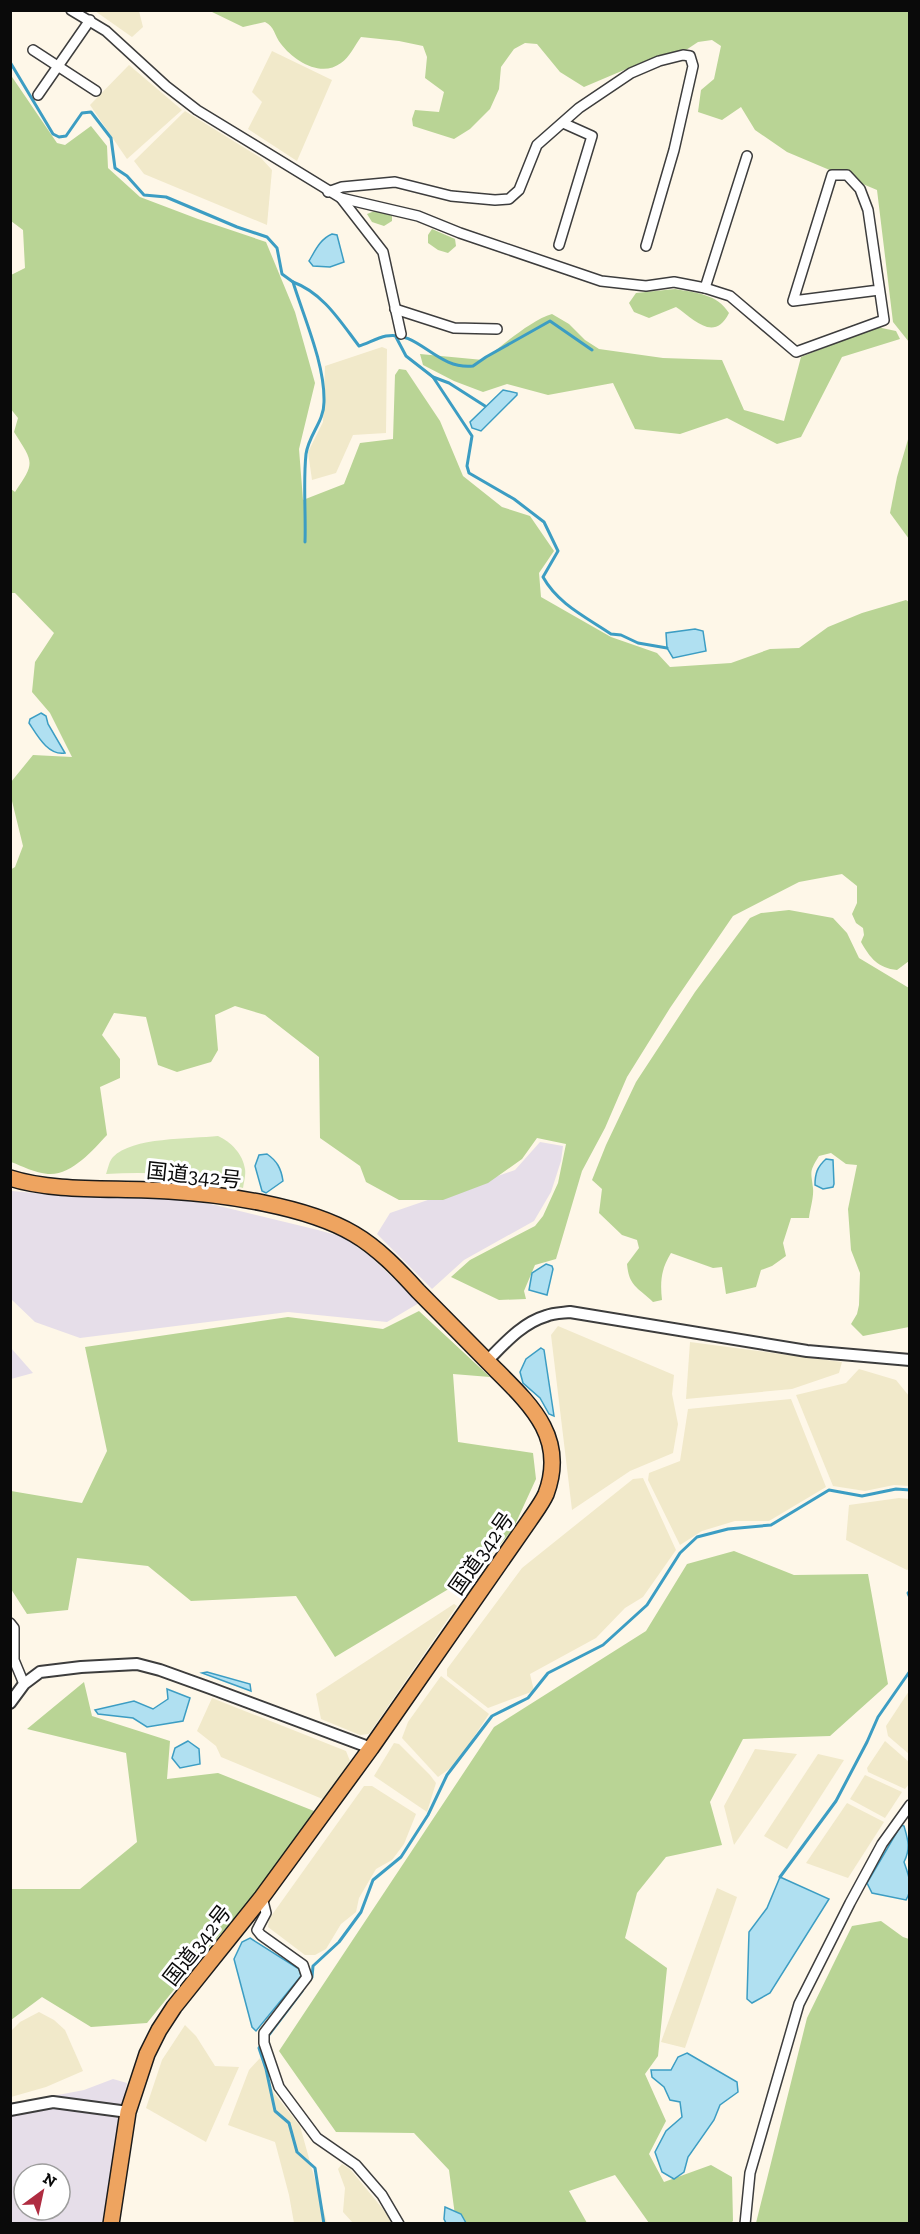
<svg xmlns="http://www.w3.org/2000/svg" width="920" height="2234" viewBox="0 0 920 2234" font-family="'Zilla Slab','Noto Sans JP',serif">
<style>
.industrial{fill:#e6dee9;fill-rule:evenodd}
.farmland{fill:#f1e9ca}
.green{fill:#d3e5b5}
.forest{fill:#b9d495}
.water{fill:#b0e0f1;stroke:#3c9dc3;stroke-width:1.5}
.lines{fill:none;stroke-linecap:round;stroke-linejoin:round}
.stream{stroke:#3c9dc3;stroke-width:3}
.minor-casing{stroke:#3d3d3d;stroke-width:12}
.tertiary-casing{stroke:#3d3d3d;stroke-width:14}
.trunk-casing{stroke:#1b1b1b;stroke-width:18}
.minor{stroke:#fff;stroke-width:9}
.tertiary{stroke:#fff;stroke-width:10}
.trunk{stroke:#eea460;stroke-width:15}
.labels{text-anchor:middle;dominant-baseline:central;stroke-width:6;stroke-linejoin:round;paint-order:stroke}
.street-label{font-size:21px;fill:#0a0a0a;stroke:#fff}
</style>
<rect width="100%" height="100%" fill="#fef7e8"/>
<g class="industrial">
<path d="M540,1142L563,1146L561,1161L551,1192L534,1221L464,1260L432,1289L377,1234L390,1213L515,1170Z"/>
<path d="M12,1191L58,1195L173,1199L211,1204L318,1230L343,1237L370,1256L419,1303L387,1322L288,1312L80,1338L35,1322L11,1299Z"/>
<path d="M11,1348L33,1373L11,1379Z"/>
<path d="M113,2079L127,2083L102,2223L11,2224V2104L84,2090ZM24,2174H60V2210H24Z"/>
</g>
<g class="farmland">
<path d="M95,11H139L143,27L132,37Z"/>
<path d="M272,51L332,80L297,161L248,129L262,102L252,92Z"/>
<path d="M129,65L182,110L127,159L90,105Z"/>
<path d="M185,111L261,158L272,170L267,225L144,174L134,161Z"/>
<path d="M382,347L387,349L386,433L353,435L336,473L312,480L308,452L323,422L325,366Z"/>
<path d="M558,1326L674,1375L672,1394L678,1424L673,1453L630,1471L572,1510L551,1335Z"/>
<path d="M690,1342L842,1362L839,1373L792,1389L686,1399Z"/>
<path d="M859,1369L896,1380L909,1396V1486L894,1485L865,1491L833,1486L796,1395L846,1383Z"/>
<path d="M791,1399L826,1487L769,1521H735L702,1531L680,1545L648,1480L649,1473L680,1461L688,1409Z"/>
<path d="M643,1478L676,1550L643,1597L625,1608L596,1638L530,1674L534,1691L488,1708L447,1676V1669L522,1568L633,1479Z"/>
<path d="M899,1498L909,1499L910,1568L907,1570L846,1540L849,1505Z"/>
<path d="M454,1604L457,1606L369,1734L360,1735L321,1719L316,1694Z"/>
<path d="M441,1676L489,1714L456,1764L438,1777L402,1738L408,1722Z"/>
<path d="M909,1691V1754L888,1736L886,1726Z"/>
<path d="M212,1698L346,1751L350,1761L325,1800L221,1757L216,1746L197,1731Z"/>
<path d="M885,1741L909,1762V1784L905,1789L868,1772L867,1768Z"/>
<path d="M394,1743L399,1744L430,1775L436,1783L427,1812L374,1776Z"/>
<path d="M755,1749L797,1754L734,1845L724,1806Z"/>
<path d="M818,1754L844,1760L787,1849L764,1836Z"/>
<path d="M865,1775L902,1792L885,1818L850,1799Z"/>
<path d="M364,1786H372L416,1814L404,1844L392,1860L376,1869L359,1898L356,1912L341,1924L326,1949L315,1955H305L268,1927L269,1919Z"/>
<path d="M847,1803L884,1822L848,1878L806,1863Z"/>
<path d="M717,1888L737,1897L685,2048L661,2042Z"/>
<path d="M39,2012L54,2020L65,2030L83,2071L46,2087L11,2097V2031L20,2022Z"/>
<path d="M185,2025L196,2036L215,2066L239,2067L206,2142L146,2108L162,2060Z"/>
<path d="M260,2058L274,2093L300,2126L327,2223H294L289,2195L275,2142L228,2125L249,2070Z"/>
<path d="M342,2164L350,2169L387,2214L391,2223H353L343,2212L345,2188L338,2169Z"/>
</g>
<path class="green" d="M218,1136C231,1142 243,1154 245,1169C246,1174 244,1182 243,1188C198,1174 153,1171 106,1174C108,1169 109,1161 113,1157C132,1137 190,1139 218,1136Z"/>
<g class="forest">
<path d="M210,11H909V342L893,322L877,190L787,152L755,130L741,107L722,120L698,112L701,90L714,79L721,46L712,40L698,42L686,50L657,56L584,87L560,72L537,44L525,43L514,49L501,67L499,89L490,109L470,129L454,139L413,126L412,119L415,110L439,112L444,92L425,78L427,57L423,46L399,41L361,37C355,45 349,58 341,63C321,78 294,61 281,44C274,35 275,27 265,22L243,27Z"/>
<path d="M10,74L57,143L65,145L91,126L107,146L108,168L140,197L198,219L266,242L295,312L315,383L299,449L303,500L344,484L360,443L393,439L395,375L399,369L406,370L440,421L463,476L502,507L530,516L554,551L539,573L541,597L611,637L657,653L670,667L731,663L770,649L799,648L828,627L862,613L906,600L909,602V961L897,970C878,968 870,958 861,942L864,935L863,928L856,923L852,914L857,903V886L842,874L799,882L733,916L670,1008L627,1077L605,1128L582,1171L556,1259L535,1265L524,1291L526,1299L499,1300L451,1277L470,1260L535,1226L543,1216L558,1183L566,1144L537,1138L522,1159L488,1183L443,1200H399L366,1182L360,1166L320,1138L319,1057L265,1015L235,1006L215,1015L218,1050L211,1062L177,1072L158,1065L146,1017L114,1013L102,1035L120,1059V1078L100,1087L107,1135C93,1150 71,1176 48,1174C35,1173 22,1166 11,1162L10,870L15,867L23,846L11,797V782L33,755L72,757L50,713L32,692L35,662L54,633L15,593H11V489L15,492C36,462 33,462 14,432L18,418L10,408L11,275L25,268L23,230L11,221Z"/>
<path d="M377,210L392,216V221L384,226L372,222L367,214Z"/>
<path d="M432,229L455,239L456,246L448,253L438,250L428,243V235Z"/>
<path d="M675,289C697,293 717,294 729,313C714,343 694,319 676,307L649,318L634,312L629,303L636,293Z"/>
<path d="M552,314L569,324L585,340L599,349L663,358L722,360L744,410L784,421L801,357L877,327L896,331L900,339L842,357L801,437L777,444L727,418L680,434L635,429L613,383L548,395L507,384L483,392L454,381L423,365L420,354L483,360C502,346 531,320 552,314Z"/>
<path d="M909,436V539L890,513L897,477Z"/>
<path d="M789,910L833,918L847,933L859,958L909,988V1327L863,1336L851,1324L857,1314L859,1305L860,1273L851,1250L848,1209L857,1165L846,1164L831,1153L819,1156C809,1172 811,1171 813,1188C814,1197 810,1209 809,1218H791L783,1243L786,1256L772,1266L761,1270L756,1287L726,1294L722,1267L713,1268L671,1253C661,1269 660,1282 662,1300L653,1302C638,1287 629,1287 627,1264L639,1248L637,1240L622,1235L599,1213L602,1189L592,1180L606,1145L636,1082L695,992L750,918L761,913Z"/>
<path d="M419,1311L490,1377L453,1374L458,1442L533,1453L536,1479L513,1529L477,1572L335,1657L296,1596L191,1601L148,1566L77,1558L68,1610L27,1614L11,1589V1491L82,1503L107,1451L85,1347L288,1317L383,1329Z"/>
<path d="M734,1551L794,1575L868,1574L888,1684L830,1736L743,1739L710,1802L722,1845L666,1857L637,1893L625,1938L667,1968L658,2056L645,2074L666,2121L649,2154L664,2182L711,2165L732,2177L733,2221L730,2224L649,2223L615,2175L569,2191L587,2223H456L449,2170L414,2133L336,2132L279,2051L494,1727L646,1631L687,1564Z"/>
<path d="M84,1682L92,1716L170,1741L167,1779L218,1773L314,1811L264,1885L203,1954L147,2023L91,2027L42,1997L11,2020V1889H80L137,1842L126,1753L27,1729Z"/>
<path d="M881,1921L903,1937L909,1939V2223H756L807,2018L852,1926Z"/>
</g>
<g class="water">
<path d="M332,234L337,235L344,262L330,267L313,266L309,261C315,251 320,239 332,234Z"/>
<path d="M503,390L517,393V395L481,431L472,428L470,422Z"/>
<path d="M695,629L703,631L706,651L673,658L667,648L666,633Z"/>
<path d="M41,713L46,716L48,724L65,753C48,756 37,735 29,723L30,719Z"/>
<path d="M267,1154C277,1161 281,1168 283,1181L266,1193L262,1191L255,1166L259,1155Z"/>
<path d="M826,1159L833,1160L834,1184L833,1187L823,1189L815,1185C815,1174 817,1167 826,1159Z"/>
<path d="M546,1264L552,1266L553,1269L547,1295L529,1290L532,1273Z"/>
<path d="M541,1348L544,1350L554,1416L549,1414L540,1398L523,1383L520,1372L526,1359Z"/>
<path d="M207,1672L250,1684L251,1691L202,1673Z"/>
<path d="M167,1689L190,1698L183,1721L147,1727L133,1718L98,1714L95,1710L134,1701L153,1709L168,1699Z"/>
<path d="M188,1741L199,1749L200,1764L180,1768L172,1758L175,1748Z"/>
<path d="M901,1825L904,1826C908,1840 911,1848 904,1862C908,1874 914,1887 906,1900L872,1893L867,1883Z"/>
<path d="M780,1877L829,1899L770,1993L752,2003L747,1999L749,1932L767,1908Z"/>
<path d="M250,1938L299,1969L301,1976L256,2031L252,2027L234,1959L242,1942Z"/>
<path d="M687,2053L737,2082L738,2092L720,2105L714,2120L688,2157L684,2172L674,2179L662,2172L655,2152L666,2131L682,2117L680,2102L670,2100L664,2087L652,2077L651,2070H671L678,2057Z"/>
<path d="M445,2207L461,2214L466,2223H446L444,2219Z"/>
</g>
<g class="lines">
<g class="stream">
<path d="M10,62L53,134L59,137L66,136L82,113L91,112L111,138L115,168L127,176L144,195L166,197L237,227L267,237L277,248L282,274L293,282C304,318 325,364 324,402C324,422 309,434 306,454C303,482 306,513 305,542"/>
<path d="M293,282C323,293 340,321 359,346C368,343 377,338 386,336C419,330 436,370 473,366L486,357L550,321L592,350"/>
<path d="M396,337L406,356L433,377L449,383L485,406"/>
<path d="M433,377L472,436L467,466L469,473L514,499L544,522L558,551L543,577C558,604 586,617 611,634L621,635L638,643L667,648"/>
<path d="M910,1591L908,1593L910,1598"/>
<path d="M780,1877L836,1801L867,1742L878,1717L910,1671"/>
<path d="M309,1981L312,1977L313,1966L339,1942L361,1912L373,1880L401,1857L428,1815L447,1775L492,1716L528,1698L548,1673L603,1645L647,1605L680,1553L697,1537L728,1529L771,1525L829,1490L862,1496L896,1489L910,1490"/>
<path d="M268,2036L302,1991"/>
<path d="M262,2044L259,2048L266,2069L275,2111L289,2123L297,2152L315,2168L324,2224"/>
</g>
<g class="minor-casing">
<g id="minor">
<path d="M71,10L106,31L166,86L197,110L341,198L418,216L460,233L601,281L646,286L674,282L705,288L730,296L796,352L884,320L868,210L860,189L847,175H832L793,301L879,290"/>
<path d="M33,50L96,91"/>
<path d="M38,95L90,20"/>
<path d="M328,192L342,187L395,182L451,196L495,200L509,199L519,190L537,145L579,108L631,73L659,61L683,55L690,56L693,66L674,150L646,246"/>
<path d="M341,198L383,252L401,334"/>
<path d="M559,245L592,136L563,123"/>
<path d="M705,288L747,156"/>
<path d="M395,309L454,328L497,329"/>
<path d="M10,1623L14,1628V1660L24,1684"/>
<path d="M262,1897L266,1913L257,1930L261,1935L303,1965L307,1977L264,2033V2043L279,2087L317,2138L356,2165L382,2195L399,2224"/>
<path d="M745,2224L750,2173L799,2004L850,1903L882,1844L910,1805"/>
</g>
</g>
<g class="tertiary-casing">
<g id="tertiary">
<path d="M487,1361C504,1344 522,1323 546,1316C553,1313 562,1313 570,1312L807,1351L910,1360"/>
<path d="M10,1703L24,1684L40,1672L81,1667L137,1664L160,1670L210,1688L371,1748"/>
<path d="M10,2110L53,2102L128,2112"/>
</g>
</g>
<g class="trunk-casing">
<path id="trunk" d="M10,1178C56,1193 120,1187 169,1191C222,1194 307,1206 354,1234C378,1248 399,1270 418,1291C444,1317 469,1343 495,1369C531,1405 567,1438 546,1494C542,1503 535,1512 529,1521L371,1748L262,1897L174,2007L159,2030L147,2054L128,2112L111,2224"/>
</g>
<use href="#minor" class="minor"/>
<use href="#tertiary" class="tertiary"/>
<use href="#trunk" class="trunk"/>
</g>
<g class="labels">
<g class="street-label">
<text transform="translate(194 1175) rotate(6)">国道342号</text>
<text transform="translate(481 1553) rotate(-55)">国道342号</text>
<text transform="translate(197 1945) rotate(-52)">国道342号</text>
</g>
</g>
<rect width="920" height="2234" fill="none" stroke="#0a0a0a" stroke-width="24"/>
<g transform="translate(42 2192) rotate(33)"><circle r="28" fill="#ffffff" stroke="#9d9d9d" stroke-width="1.5"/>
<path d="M0-4.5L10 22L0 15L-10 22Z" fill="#af2c41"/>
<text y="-9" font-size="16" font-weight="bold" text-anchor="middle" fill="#0a0a0a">N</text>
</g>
</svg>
